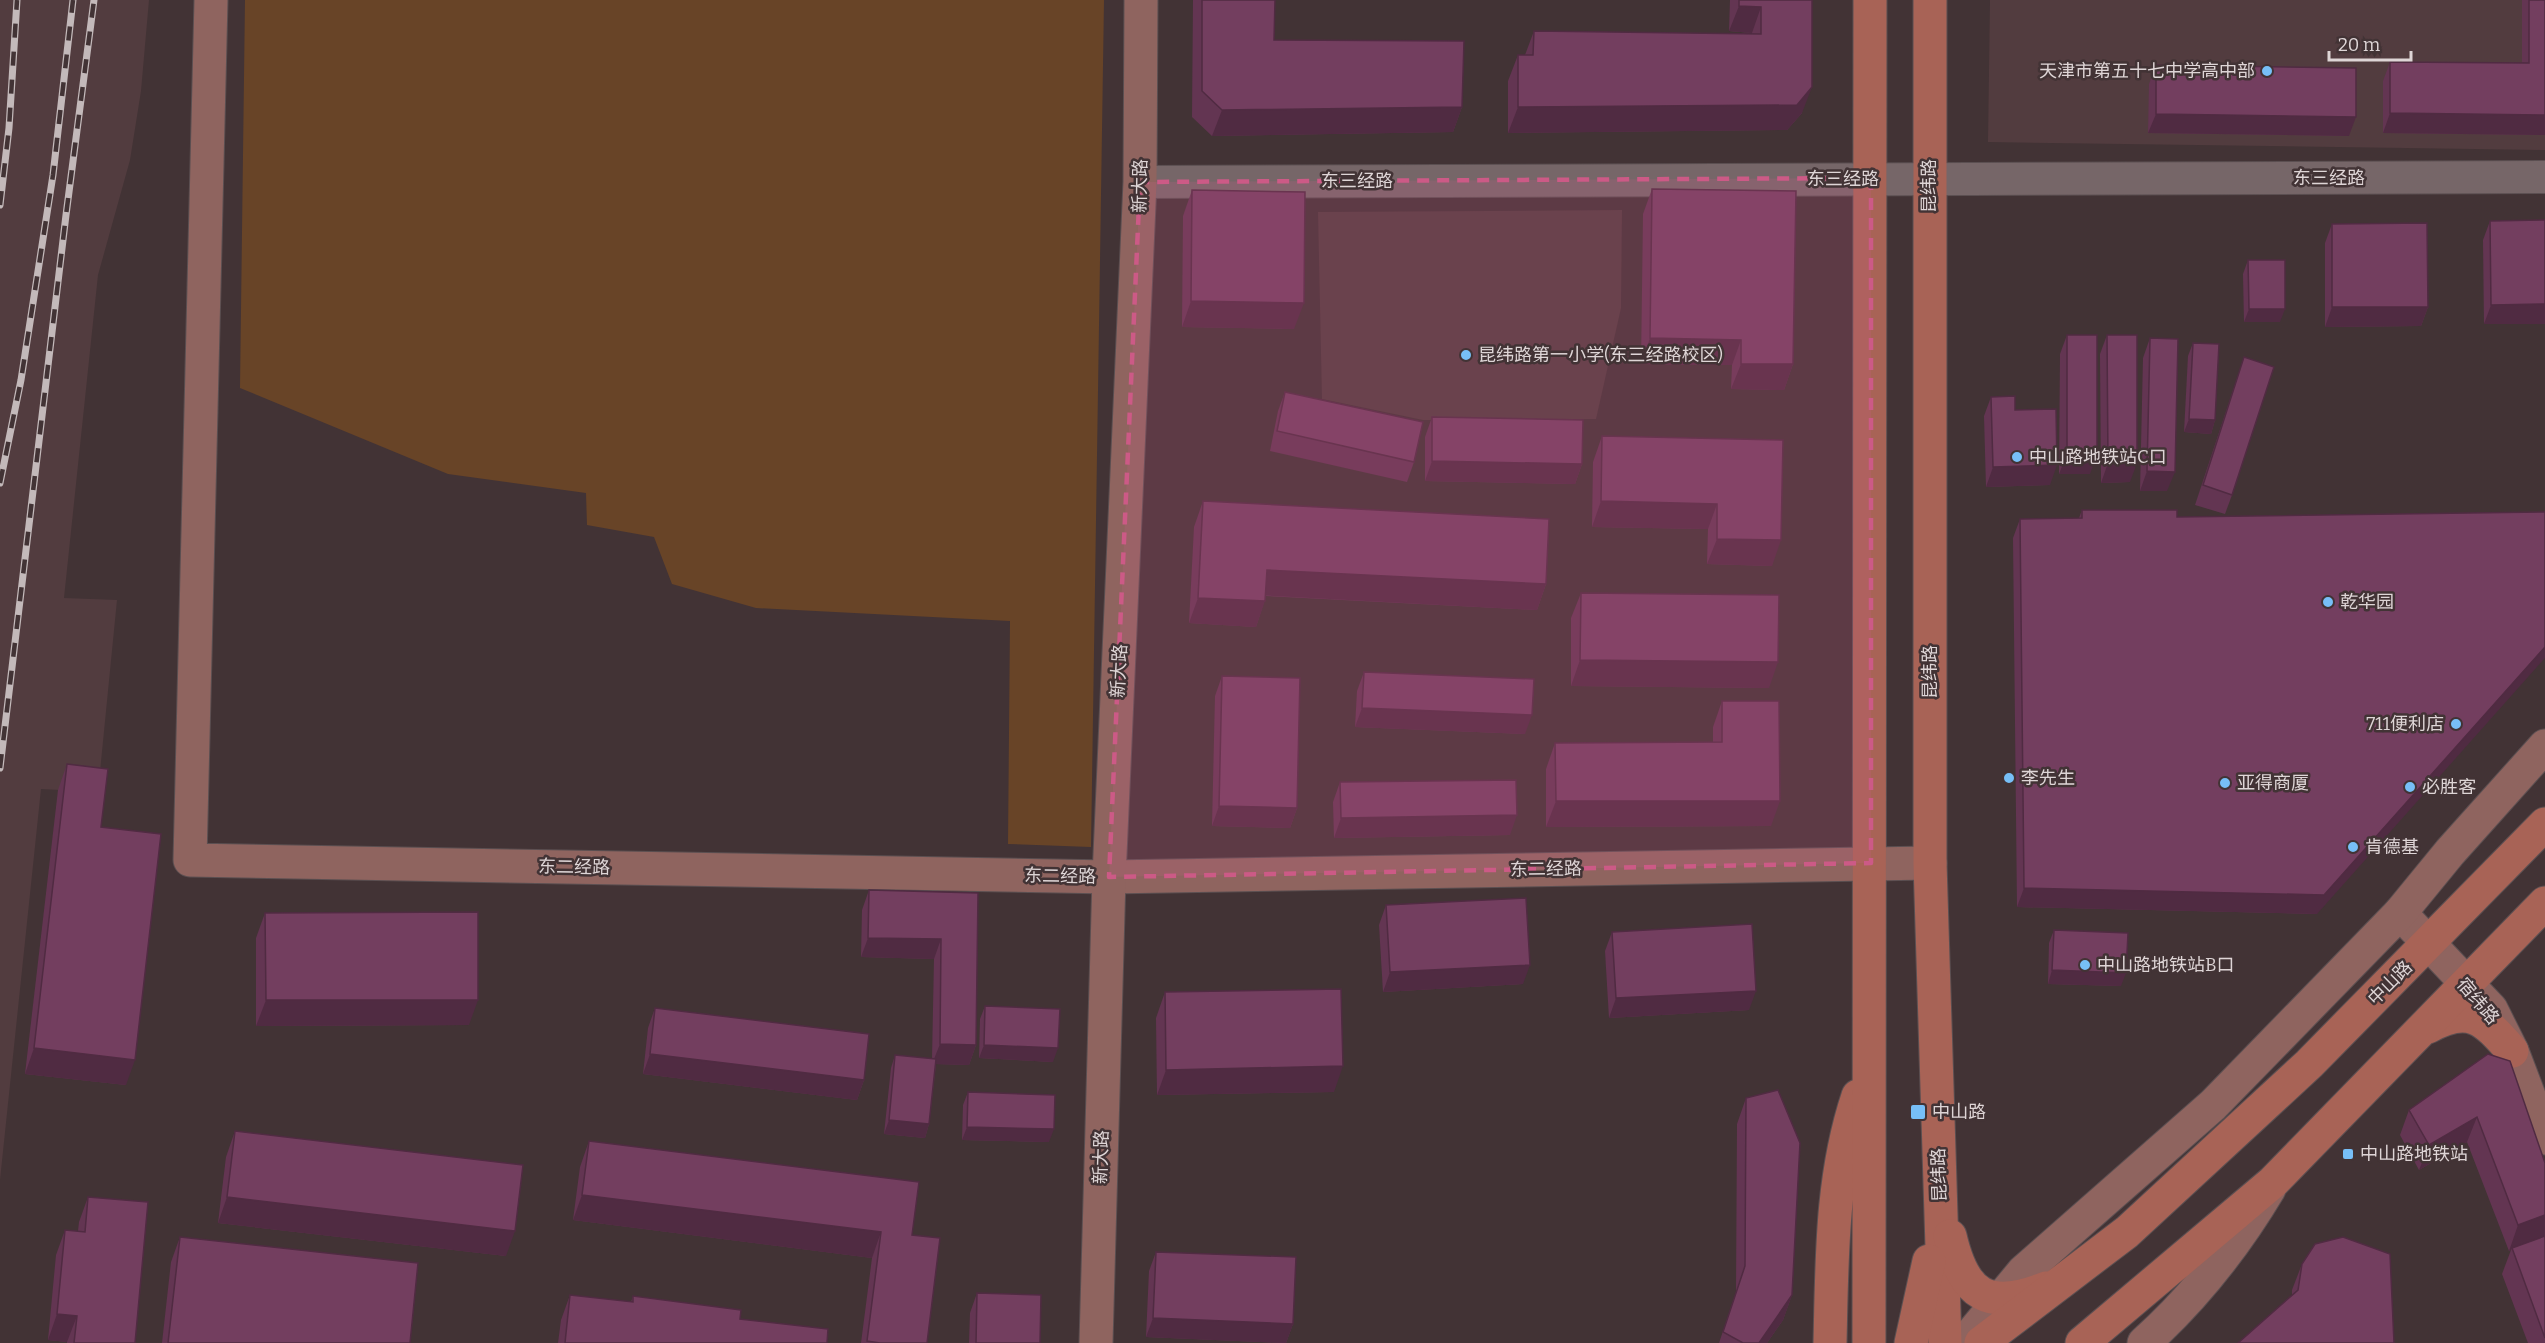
<svg xmlns="http://www.w3.org/2000/svg" width="2545" height="1343" viewBox="0 0 2545 1343" font-family="Bitter,'Noto Sans SC',serif">
<style>
.built{fill:#523c3f}
.green{fill:#684427}
.lines{fill:none;stroke-linecap:round;stroke-linejoin:round}
.street-casing{stroke:#5b4f51;stroke-width:34}
.secondary-casing{stroke:#5b4f51;stroke-width:35}
.primary-casing{stroke:#5b4f51;stroke-width:35}
.street{stroke:#766668;stroke-width:32}
.secondary{stroke:#8f645f;stroke-width:33}
.primary{stroke:#a86356;stroke-width:33}
.rail-casing{stroke:#c3b9ba;stroke-width:7}
.rail{stroke:#423335;stroke-width:4.5;stroke-dasharray:14;stroke-linecap:butt}
.wall{fill:#633552}
.shaded-wall{fill:#502b42}
.building{fill:#733e5f;stroke:#502b42;stroke-width:1.5}
.marked{fill:#cc5a86;fill-opacity:0.2;stroke:#cc5a86;stroke-width:4.5;stroke-dasharray:12 8;stroke-linejoin:round}
.poi-dot{fill:#77bff7;stroke:#423335;stroke-width:2}
.labels{text-anchor:middle;dominant-baseline:central;stroke-width:5;stroke-linejoin:round;paint-order:stroke}
.poi-label{font-size:18px;fill:#ded5d6;stroke:#423335;text-anchor:start}
.street-label{font-size:18px;fill:#ded5d6;stroke:#423335}
</style>
<rect width="100%" height="100%" fill="#423335"/>
<g class="built">
<path d="M0,0H149L141,91L130,160L98,275L64,598L117,600L98,792L41,789L0,1180Z"/>
<path d="M1990,0H2545V150L1988,142Z"/>
<path d="M1622,210L1621,308L1596,419L1423,420L1322,399L1318,212Z"/>
</g>
<path class="green" d="M245,0H1104L1091,847L1008,844L1010,621L756,608L672,584L654,537L587,525L586,493L448,474L240,388Z"/>
<g class="lines">
<g class="street-casing">
<path id="street" d="M1140,182L2545,177"/>
</g>
<g class="secondary-casing">
<g id="secondary">
<path d="M211,0L190,860L1109,877L1930,863"/>
<path d="M2400,913L2491,1009L2512,1051L2545,1138"/>
<path d="M1096,1343L1109,877L1140,182L1141,0"/>
<path d="M1964,1343L2023,1272L2213,1105L2400,913L2450,852L2545,746"/>
<path d="M2144,1343C2194,1298 2235,1246 2269,1189"/>
</g>
</g>
<g class="primary-casing">
<g id="primary">
<path d="M1930,0V863L1945,1343"/>
<path d="M2428,1027C2470,1004 2484,1019 2512,1051"/>
<path d="M1950,1236C1964,1296 1988,1311 2046,1288"/>
<path d="M1830,1343C1832,1259 1831,1177 1858,1096"/>
<path d="M1869,1343L1870,0"/>
<path d="M1911,1343L1929,1261"/>
<path d="M1981,1343L2127,1232L2309,1064L2545,824"/>
<path d="M2082,1343L2273,1182L2545,903"/>
</g>
</g>
<use href="#street" class="street"/>
<use href="#secondary" class="secondary"/>
<use href="#primary" class="primary"/>
<g class="rail-casing">
<g id="rail">
<path d="M0,205L9,128L17,0"/>
<path d="M0,483L21,380L53,175L73,0"/>
<path d="M0,768L66,215L94,0"/>
</g>
</g>
<use href="#rail" class="rail"/>
</g>
<g class="wall">
<path d="M1193,0H1275L1274,40L1462,107L1453,132L1212,136L1192,117Z"/>
<path d="M1730,0H1812L1802,113L1787,130L1508,133V81L1518,55H1525L1534,31L1752,34V33L1729,31Z"/>
<path d="M2522,0H2545V135L2383,133V81L2390,62L2522,63Z"/>
<path d="M2156,65L2349,136L2148,133L2149,84Z"/>
<path d="M1652,189L1793,364L1784,390L1731,389L1732,365L1641,364L1643,214Z"/>
<path d="M1192,190L1294,329L1182,327L1183,216Z"/>
<path d="M2545,220L2484,324L2483,240L2490,221Z"/>
<path d="M2332,224L2428,307L2421,326L2325,327V243Z"/>
<path d="M2248,260L2280,322H2244L2243,274Z"/>
<path d="M2067,335L2090,474H2059L2060,354Z"/>
<path d="M2107,335L2130,482L2101,483L2100,354Z"/>
<path d="M2150,338L2167,491H2140L2143,358Z"/>
<path d="M2193,343L2215,420L2211,434L2184,432L2188,356Z"/>
<path d="M2244,357L2232,495L2225,514L2195,505Z"/>
<path d="M1285,392L1414,462L1407,482L1270,451L1278,411Z"/>
<path d="M1991,397L2050,485L1986,487L1984,416Z"/>
<path d="M1432,417L1582,464L1575,484L1425,481V437Z"/>
<path d="M1602,436L1783,440L1772,566L1707,564L1708,529L1592,527L1593,462Z"/>
<path d="M1203,501L1546,584L1537,610L1266,596L1256,627L1189,623L1194,527Z"/>
<path d="M2082,510L2177,517L2317,914L2017,907L2013,538L2020,519L2079,518Z"/>
<path d="M1581,593L1769,688L1571,686V618Z"/>
<path d="M1364,672L1525,734L1355,727L1357,691Z"/>
<path d="M1222,676L1297,808L1290,828L1212,826L1215,696Z"/>
<path d="M1722,701L1771,826L1546,827V769L1555,743L1713,742V727Z"/>
<path d="M67,764L126,1085L25,1074L58,790Z"/>
<path d="M1340,782L1510,835L1334,838L1333,802Z"/>
<path d="M869,890L978,893L976,1045L969,1065L936,1064L929,1124L925,1138L884,1134L891,1068L895,1055L932,1059L934,959L861,957L862,910Z"/>
<path d="M1386,905L1523,984L1383,992L1379,925Z"/>
<path d="M265,913L469,1025L256,1026V938Z"/>
<path d="M2054,930L2121,986L2048,984L2049,943Z"/>
<path d="M1612,932L1749,1010L1609,1018L1605,951Z"/>
<path d="M1165,992L1334,1092L1157,1095L1156,1018Z"/>
<path d="M985,1006L1053,1062L979,1058L980,1019Z"/>
<path d="M655,1008L864,1080L857,1100L643,1074L648,1028Z"/>
<path d="M2488,1054L2545,1163V1343H2528L2502,1274L2511,1250L2509,1251L2467,1142L2419,1170L2400,1135L2409,1110Z"/>
<path d="M968,1092L1049,1142L962,1140L963,1105Z"/>
<path d="M1746,1098L1792,1295L1783,1320L1767,1343H1719L1736,1292L1737,1124Z"/>
<path d="M235,1131L506,1256L218,1223L226,1157Z"/>
<path d="M589,1141L912,1235L927,1343H861L872,1258L573,1220L580,1167Z"/>
<path d="M88,1197L135,1343H67V1342L48,1340L56,1255L65,1230L78,1231L79,1222Z"/>
<path d="M180,1237L410,1343H162L171,1262Z"/>
<path d="M1156,1252L1293,1324L1286,1343L1146,1337L1149,1271Z"/>
<path d="M2302,1264L2394,1343L2292,1296V1290Z"/>
<path d="M977,1293L1040,1343H969L970,1313Z"/>
<path d="M570,1295L631,1302L633,1296L740,1319L827,1343H558L561,1320Z"/>
</g>
<g class="shaded-wall">
<path d="M1739,6L1761,7L1752,33L1729,31Z"/>
<path d="M1812,87L1802,113L1787,130L1508,133L1518,107Z"/>
<path d="M1462,107L1453,132L1212,136L1222,110Z"/>
<path d="M2390,113L2545,115V135L2383,133Z"/>
<path d="M2156,114L2356,117L2349,136L2148,133Z"/>
<path d="M1191,301L1304,303L1294,329L1182,327Z"/>
<path d="M2545,304V324H2484L2491,305Z"/>
<path d="M2332,307H2428L2421,326L2325,327Z"/>
<path d="M2249,309H2285L2280,322H2244Z"/>
<path d="M1650,338L1741,340L1732,365L1641,364Z"/>
<path d="M1741,364H1793L1784,390L1731,389Z"/>
<path d="M2189,419L2215,420L2211,434L2184,432Z"/>
<path d="M2067,454L2097,455L2090,474H2059Z"/>
<path d="M1432,461L1582,464L1575,484L1425,481Z"/>
<path d="M2108,463H2137L2130,482L2101,483Z"/>
<path d="M2057,465L2050,485L1986,487L1993,467Z"/>
<path d="M2147,471L2175,472L2167,491H2140Z"/>
<path d="M1601,501L1717,504L1708,529L1592,527Z"/>
<path d="M1717,539L1781,540L1772,566L1707,564Z"/>
<path d="M1267,570L1546,584L1537,610L1258,595Z"/>
<path d="M1198,598L1265,601L1256,627L1189,623Z"/>
<path d="M2545,647V658L2317,914L2017,907L2024,888Z"/>
<path d="M1580,660L1778,662L1769,688L1571,686Z"/>
<path d="M1362,708L1532,715L1525,734L1355,727Z"/>
<path d="M1556,801H1780L1771,826L1546,827Z"/>
<path d="M1219,806L1297,808L1290,828L1212,826Z"/>
<path d="M1517,815L1510,835L1334,838L1341,818Z"/>
<path d="M868,938L941,939L934,959L861,957Z"/>
<path d="M1530,965L1523,984L1383,992L1390,972Z"/>
<path d="M2052,970L2126,973L2121,986L2048,984Z"/>
<path d="M1756,991L1749,1010L1609,1018L1616,998Z"/>
<path d="M266,1000H478L469,1025L256,1026Z"/>
<path d="M940,1044L976,1045L969,1065L932,1064Z"/>
<path d="M984,1045L1058,1048L1053,1062L979,1058Z"/>
<path d="M34,1048L135,1060L126,1085L25,1074Z"/>
<path d="M650,1054L864,1080L857,1100L643,1074Z"/>
<path d="M1343,1066L1334,1092L1157,1095L1166,1070Z"/>
<path d="M2477,1117L2467,1142L2419,1170L2429,1145Z"/>
<path d="M889,1120L929,1124L925,1138L884,1134Z"/>
<path d="M967,1127L1054,1129L1049,1142L962,1140Z"/>
<path d="M582,1195L881,1232L872,1258L573,1220Z"/>
<path d="M227,1197L515,1231L506,1256L218,1223Z"/>
<path d="M2545,1215V1237L2512,1248L2511,1250L2509,1251L2518,1225Z"/>
<path d="M1792,1295L1783,1320L1767,1343H1759Z"/>
<path d="M57,1314L77,1316L67,1342L48,1340Z"/>
<path d="M1153,1318L1293,1324L1286,1343L1146,1337Z"/>
</g>
<g class="building">
<path d="M1202,0H1275L1274,40L1464,41L1462,107L1222,110L1202,91Z"/>
<path d="M1739,0H1812V87L1797,105L1518,107V55H1533L1534,31L1761,34V7L1739,6Z"/>
<path d="M2529,0H2545V115L2390,113V62L2529,63Z"/>
<path d="M2156,65L2356,68V117L2156,114Z"/>
<path d="M1652,189L1796,191L1793,364H1741V340L1650,338Z"/>
<path d="M1192,190L1305,192L1304,303L1191,301Z"/>
<path d="M2545,220V304L2491,305L2490,221Z"/>
<path d="M2427,223L2428,307H2332V224Z"/>
<path d="M2248,260H2285V309H2249Z"/>
<path d="M2067,335H2097V455L2067,454Z"/>
<path d="M2107,335H2137V463H2108Z"/>
<path d="M2150,338L2178,339L2175,472L2147,471Z"/>
<path d="M2193,343L2219,344L2215,420L2189,419Z"/>
<path d="M2244,357L2274,367L2232,495L2203,485Z"/>
<path d="M1285,392L1423,422L1414,462L1277,431Z"/>
<path d="M2015,396V410L2056,409L2057,465L1993,467L1991,397Z"/>
<path d="M1432,417L1583,420L1582,464L1432,461Z"/>
<path d="M1602,436L1783,440L1781,540L1717,539V504L1601,501Z"/>
<path d="M1203,501L1549,519L1546,584L1267,570L1265,601L1198,598Z"/>
<path d="M2082,510H2177V517L2545,512V647L2324,895L2024,888L2020,519L2082,518Z"/>
<path d="M1581,593L1779,595L1778,662L1580,660Z"/>
<path d="M1364,672L1534,679L1532,715L1362,708Z"/>
<path d="M1222,676L1300,678L1297,808L1219,806Z"/>
<path d="M1722,701H1779L1780,801H1556L1555,743L1722,742Z"/>
<path d="M67,764L108,769L101,827L161,834L135,1060L34,1048Z"/>
<path d="M1516,780L1517,815L1341,818L1340,782Z"/>
<path d="M869,890L978,893L976,1045L940,1044L941,939L868,938Z"/>
<path d="M1526,898L1530,965L1390,972L1386,905Z"/>
<path d="M478,912V1000H266L265,913Z"/>
<path d="M1752,924L1756,991L1616,998L1612,932Z"/>
<path d="M2054,930L2128,933L2126,973L2052,970Z"/>
<path d="M1341,989L1343,1066L1166,1070L1165,992Z"/>
<path d="M985,1006L1060,1009L1058,1048L984,1045Z"/>
<path d="M655,1008L869,1034L864,1080L650,1054Z"/>
<path d="M2488,1054L2510,1061L2545,1163V1215L2518,1225L2477,1117L2429,1145L2409,1110Z"/>
<path d="M895,1055L936,1059L929,1124L889,1120Z"/>
<path d="M1778,1090L1800,1143L1792,1295L1759,1343H1743L1723,1332L1745,1266L1746,1098Z"/>
<path d="M968,1092L1055,1095L1054,1129L967,1127Z"/>
<path d="M235,1131L523,1165L515,1231L227,1197Z"/>
<path d="M589,1141L919,1182L912,1235L940,1238L927,1343H880L867,1341L881,1232L582,1195Z"/>
<path d="M88,1197L148,1202L135,1343H74L77,1316L57,1314L65,1230L85,1232Z"/>
<path d="M2545,1236V1338L2512,1248Z"/>
<path d="M180,1237L418,1263L410,1343H168Z"/>
<path d="M2343,1237L2390,1254L2394,1343H2238L2298,1290L2302,1264L2315,1244Z"/>
<path d="M1156,1252L1296,1257L1293,1324L1153,1318Z"/>
<path d="M977,1293L1041,1295L1040,1343H976Z"/>
<path d="M570,1295L633,1302V1296L741,1310L740,1319L828,1329L827,1343H565Z"/>
</g>
<path class="marked" d="M1871,178V863L1109,877L1140,182Z"/>
<g class="poi-dot">
<circle cx="2267" cy="71" r="6"/>
<circle cx="1466" cy="355" r="6"/>
<circle cx="2017" cy="457" r="6"/>
<circle cx="2328" cy="602" r="6"/>
<circle cx="2456" cy="724" r="6"/>
<circle cx="2009" cy="778" r="6"/>
<circle cx="2225" cy="783" r="6"/>
<circle cx="2410" cy="787" r="6"/>
<circle cx="2353" cy="847" r="6"/>
<circle cx="2085" cy="965" r="6"/>
<rect x="1910" y="1104" width="16" height="16" rx="3"/>
<rect x="2342" y="1148" width="12" height="12" rx="3"/>
</g>
<g class="labels">
<g class="poi-label">
<text x="2255" y="71" text-anchor="end">天津市第五十七中学高中部</text>
<text x="1478" y="355">昆纬路第一小学(东三经路校区)</text>
<text x="2029" y="457">中山路地铁站C口</text>
<text x="2340" y="602">乾华园</text>
<text x="2444" y="724" text-anchor="end">711便利店</text>
<text x="2021" y="778">李先生</text>
<text x="2237" y="783">亚得商厦</text>
<text x="2422" y="787">必胜客</text>
<text x="2365" y="847">肯德基</text>
<text x="2097" y="965">中山路地铁站B口</text>
<text x="1932" y="1112">中山路</text>
<text x="2360" y="1154">中山路地铁站</text>
</g>
<g class="street-label">
<text x="2329" y="178">东三经路</text>
<text x="1843" y="179">东三经路</text>
<text x="1357" y="181">东三经路</text>
<text transform="translate(1140 186) rotate(-89)">新大路</text>
<text transform="translate(1929 186) rotate(-90)">昆纬路</text>
<text transform="translate(1119 671) rotate(-87)">新大路</text>
<text transform="translate(1930 672) rotate(-90)">昆纬路</text>
<text transform="translate(574 867) rotate(1)">东二经路</text>
<text transform="translate(1546 869) rotate(-1)">东二经路</text>
<text transform="translate(1060 876) rotate(1)">东二经路</text>
<text transform="translate(2390 983) rotate(-45)">中山路</text>
<text transform="translate(2478 1001) rotate(50)">宿纬路</text>
<text transform="translate(1101 1157) rotate(-88)">新大路</text>
<text transform="translate(1939 1175) rotate(-92)">昆纬路</text>
</g>
</g>
<path d="M2329 51v9h82v-9" fill="none" stroke="#ded5d6" stroke-width="3"/>
<text x="2338" y="51" font-size="18" fill="#ded5d6" stroke="#423335" stroke-width="4.5" paint-order="stroke">20 m</text>
</svg>
